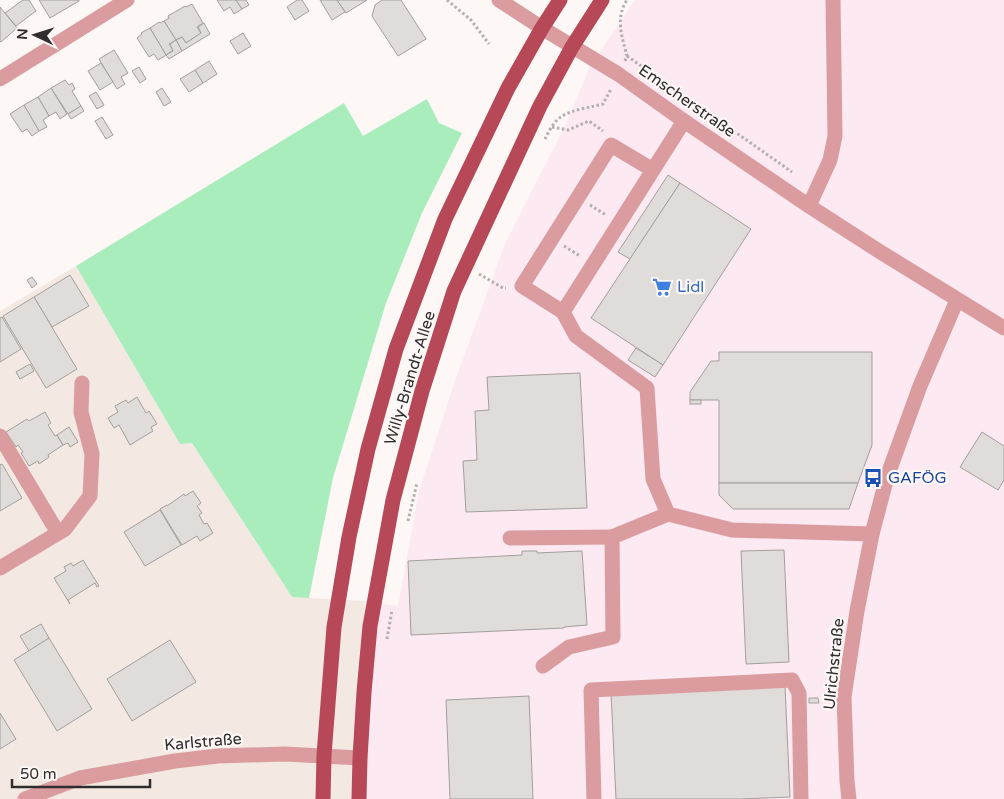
<svg xmlns="http://www.w3.org/2000/svg" width="1004" height="799" viewBox="0 0 1004 799" font-family="'Varela Round',sans-serif">
<style>
.commercial{fill:#fde9f2}
.built{fill:#f4e8e3}
.green{fill:#a9edbd}
.building{fill:#e0dcda;stroke:#a29f9c}
.lines{fill:none;stroke-linecap:round;stroke-linejoin:round}
.path{stroke:#b3afae;stroke-width:3;stroke-dasharray:2.5 2.5;stroke-linecap:butt}
.minor{stroke:#db9ca0;stroke-width:15}
.major{stroke:#b64857;stroke-width:15}
.labels{text-anchor:middle;dominant-baseline:central;stroke-width:4.5;stroke-linejoin:round;paint-order:stroke}
.street-label{font-size:16px;fill:#2f2d2d;stroke:#fdf8f6}
.shop-label{font-size:16px;fill:#366cbe;stroke:#fdf8f6;text-anchor:start}
.transit-label{font-size:16px;fill:#164399;stroke:#fdf8f6;text-anchor:start}
</style>
<rect width="100%" height="100%" fill="#fdf8f6"/>
<path class="commercial" d="M635,0H1004V799H353L356,736L365,601L398,606L419,491L456,378L505,244L567,122L590,66Z"/>
<path class="built" d="M76,266L180,444L192,443L292,597L365,601L356,736L353,799H0V311Z"/>
<path class="green" d="M427,99L439,123L462,133L422,213L386,303L333,478L309,598L292,597L192,443L180,444L76,266L344,103L363,136Z"/>
<g class="building">
<path d="M23,0H29L36,11L16,26L5,13Z"/>
<path d="M39,0H79V1L50,18Z"/>
<path d="M217,0H236L242,9L234,14L230,7L224,11Z"/>
<path d="M236,0H246L249,5L242,9Z"/>
<path d="M297,0H302L309,11L295,20L287,7Z"/>
<path d="M320,0H337L345,12L332,20Z"/>
<path d="M337,0H367L346,13Z"/>
<path d="M382,0H401L426,39L398,56L372,16L375,5Z"/>
<path d="M192,4L203,23L197,27L201,33L186,43L182,37L176,40L164,21L169,18L168,16L185,6L186,7Z"/>
<path d="M0,7L17,28L1,42L0,41Z"/>
<path d="M164,21L176,40L169,44L173,50L166,55L150,28L159,22L160,23Z"/>
<path d="M204,23L210,34L182,51L176,40L182,37L186,43L201,33L198,27Z"/>
<path d="M150,28L166,55L158,60L154,54L149,57L137,38L142,34L141,33Z"/>
<path d="M243,33L251,46L238,54L230,41Z"/>
<path d="M176,40L182,51L169,59L166,55L173,51L170,44Z"/>
<path d="M114,50L128,73L121,77L125,84L117,89L99,59Z"/>
<path d="M209,61L217,74L203,83L195,70Z"/>
<path d="M101,63L113,82L100,90L88,71Z"/>
<path d="M139,67L146,79L140,83L132,71Z"/>
<path d="M195,70L203,83L189,92L180,79Z"/>
<path d="M65,80L69,85L72,83L75,89L72,91L81,106L68,114L51,88Z"/>
<path d="M51,88L67,114L60,119L56,112L49,116L38,97Z"/>
<path d="M162,88L171,102L164,106L156,92Z"/>
<path d="M96,92L104,105L97,109L89,96Z"/>
<path d="M38,97L49,116L43,120L47,127L39,131L24,105Z"/>
<path d="M24,105L39,131L32,136L27,129L22,132L10,114Z"/>
<path d="M81,106L84,111L71,119L68,114Z"/>
<path d="M102,117L113,135L106,139L95,121Z"/>
<path d="M668,175L680,183L630,259L618,252Z"/>
<path d="M680,183L751,229L663,365L591,318Z"/>
<path d="M70,275L89,306L52,327L34,297Z"/>
<path d="M32,277L37,284L32,288L27,280Z"/>
<path d="M34,297L77,369L46,388L3,316Z"/>
<path d="M2,317L21,349L0,362V318Z"/>
<path d="M636,348L663,365L655,377L628,360Z"/>
<path d="M719,352H872V445L858,483H719V400H690V392L711,361H719Z"/>
<path d="M30,364L34,371L20,379L16,372Z"/>
<path d="M580,373L587,508L466,512L463,461L477,460L475,411L489,410L487,377Z"/>
<path d="M137,397L146,413L149,411L157,424L151,427L153,431L130,445L119,425L114,428L108,418L118,412L115,406L126,400L128,403Z"/>
<rect x="690" y="400" width="11" height="4"/>
<path d="M45,412L51,423L48,425L55,436L57,435L63,445L48,455L49,457L39,464L38,461L29,466L21,453L23,452L18,445L16,447L6,432L27,419L29,421Z"/>
<path d="M69,427L78,442L70,447L68,443L63,445L57,435Z"/>
<path d="M982,432L1004,446V480L998,490L960,467Z"/>
<path d="M2,464L22,498L0,511V465Z"/>
<path d="M719,483H858L849,509H733L719,495Z"/>
<path d="M193,491L201,503L197,506L202,513L199,515L204,524L207,523L213,533L200,541L197,536L182,545L160,509L167,505V506L184,494L185,496Z"/>
<path d="M160,510L181,545L145,566L124,532Z"/>
<path d="M784,550L789,662L746,664L741,551Z"/>
<path d="M522,551H537V553L582,551L587,625L564,627V628L411,635L408,561L522,555Z"/>
<path d="M83,560L99,586L97,587L95,583L68,600L70,604L54,578L66,571L64,567L71,563L73,566Z"/>
<path d="M41,624L49,638L29,651L20,636Z"/>
<path d="M49,638L92,709L57,731L14,660Z"/>
<path d="M170,640L196,682L132,721L107,679Z"/>
<path d="M785,686L790,797L740,799H616L611,693Z"/>
<path d="M529,696L533,799H450L446,700Z"/>
<path d="M809,698H818L819,703H809Z"/>
<path d="M0,713L16,739L0,749Z"/>
</g>
<g class="lines">
<g class="path">
<path d="M447,0L471,20L489,44"/>
<path d="M627,56L792,172"/>
<path d="M625,61L627,56C622,37 615,18 627,0"/>
<path d="M552,127L568,130L589,121L603,131"/>
<path d="M545,139C549,131 554,121 561,117C570,110 592,107 603,104L611,89"/>
<path d="M590,205L606,215"/>
<path d="M564,246L580,256"/>
<path d="M479,274L503,288H506"/>
<path d="M408,521L417,483"/>
<path d="M387,639L392,610"/>
</g>
<g class="minor">
<path d="M499,0L542,28L618,74L684,121L809,206L882,253L1004,328"/>
<path d="M0,79L127,0"/>
<path d="M653,170L611,145L522,286L563,312L684,121"/>
<path d="M809,206L830,160L835,136L833,0"/>
<path d="M563,312L576,336L647,388L653,479L668,514"/>
<path d="M0,436L58,533"/>
<path d="M668,514L732,530L872,534"/>
<path d="M510,538L612,537"/>
<path d="M0,568L65,529L90,496L92,454L81,412L82,383"/>
<path d="M543,666L569,647L613,637L612,537L668,514"/>
<path d="M25,799L80,778L175,761L218,756L285,754L360,758"/>
<path d="M594,799L591,690L792,680L799,693L801,799"/>
<path d="M849,799L847,781L844,697L857,611L872,534L887,477L920,386L957,300"/>
</g>
<g class="major">
<path d="M323,799L324,755L334,627L349,537L368,449L396,349L445,219L508,88L542,28L560,0"/>
<path d="M359,799L360,758L364,692L370,626L393,500L422,391L454,291L540,106L572,47L602,0"/>
</g>
</g>
<defs>
<g id="supermarket-bare" transform="scale(1.5)"><path d="M-6-5.5h2.5l.6 2H6L4.5 2H-2.5L-4.4-4H-6ZM-1.5 3.2a1.3 1.3 0 1 0 .1 0ZM3 3.2a1.3 1.3 0 1 0 .1 0Z" fill="#3f7fe0" stroke="#fdf8f6" stroke-width="2.5" paint-order="stroke"/></g>
<g id="bus-bare" transform="scale(1.5)"><path d="M-5-6H5V4H4V6H2V4H-2V6H-4V4H-5ZM-3.5-4V0h7V-4ZM-3.5 1.2v1.5H-2V1.2ZM2 1.2v1.5H3.5V1.2Z" fill="#1a4fb4" stroke="#fdf8f6" stroke-width="2.5" paint-order="stroke"/></g>
</defs>
<g fill-rule="evenodd">
<use href="#supermarket-bare" x="662" y="287"/>
<use href="#bus-bare" x="873" y="478"/>
</g>
<g class="labels">
<g class="street-label">
<text transform="translate(687 101) rotate(35)">Emscherstraße</text>
<text transform="translate(410 378) rotate(-73)">Willy-Brandt-Allee</text>
<text transform="translate(834 664) rotate(-84)">Ulrichstraße</text>
<text transform="translate(203 742) rotate(-5)">Karlstraße</text>
</g>
<g class="shop-label">
<text x="677" y="287">Lidl</text>
</g>
<g class="transit-label">
<text x="888" y="478">GAFÖG</text>
</g>
</g>
<g transform="translate(35 35) rotate(274)" stroke="#fdf8f6" stroke-width="4" paint-order="stroke">
<path d="M0-4L9 19L0 12L-9 19Z" fill="#2f2d2d"/>
<text y="-8" font-size="14" font-weight="bold" text-anchor="middle" fill="#2f2d2d">N</text>
</g>
<path d="M12 779v8h138v-8" fill="none" stroke="#2f2d2d" stroke-width="2.5"/>
<text x="20" y="779" font-size="15" fill="#2f2d2d" stroke="#fdf8f6" stroke-width="4" paint-order="stroke">50 m</text>
</svg>
